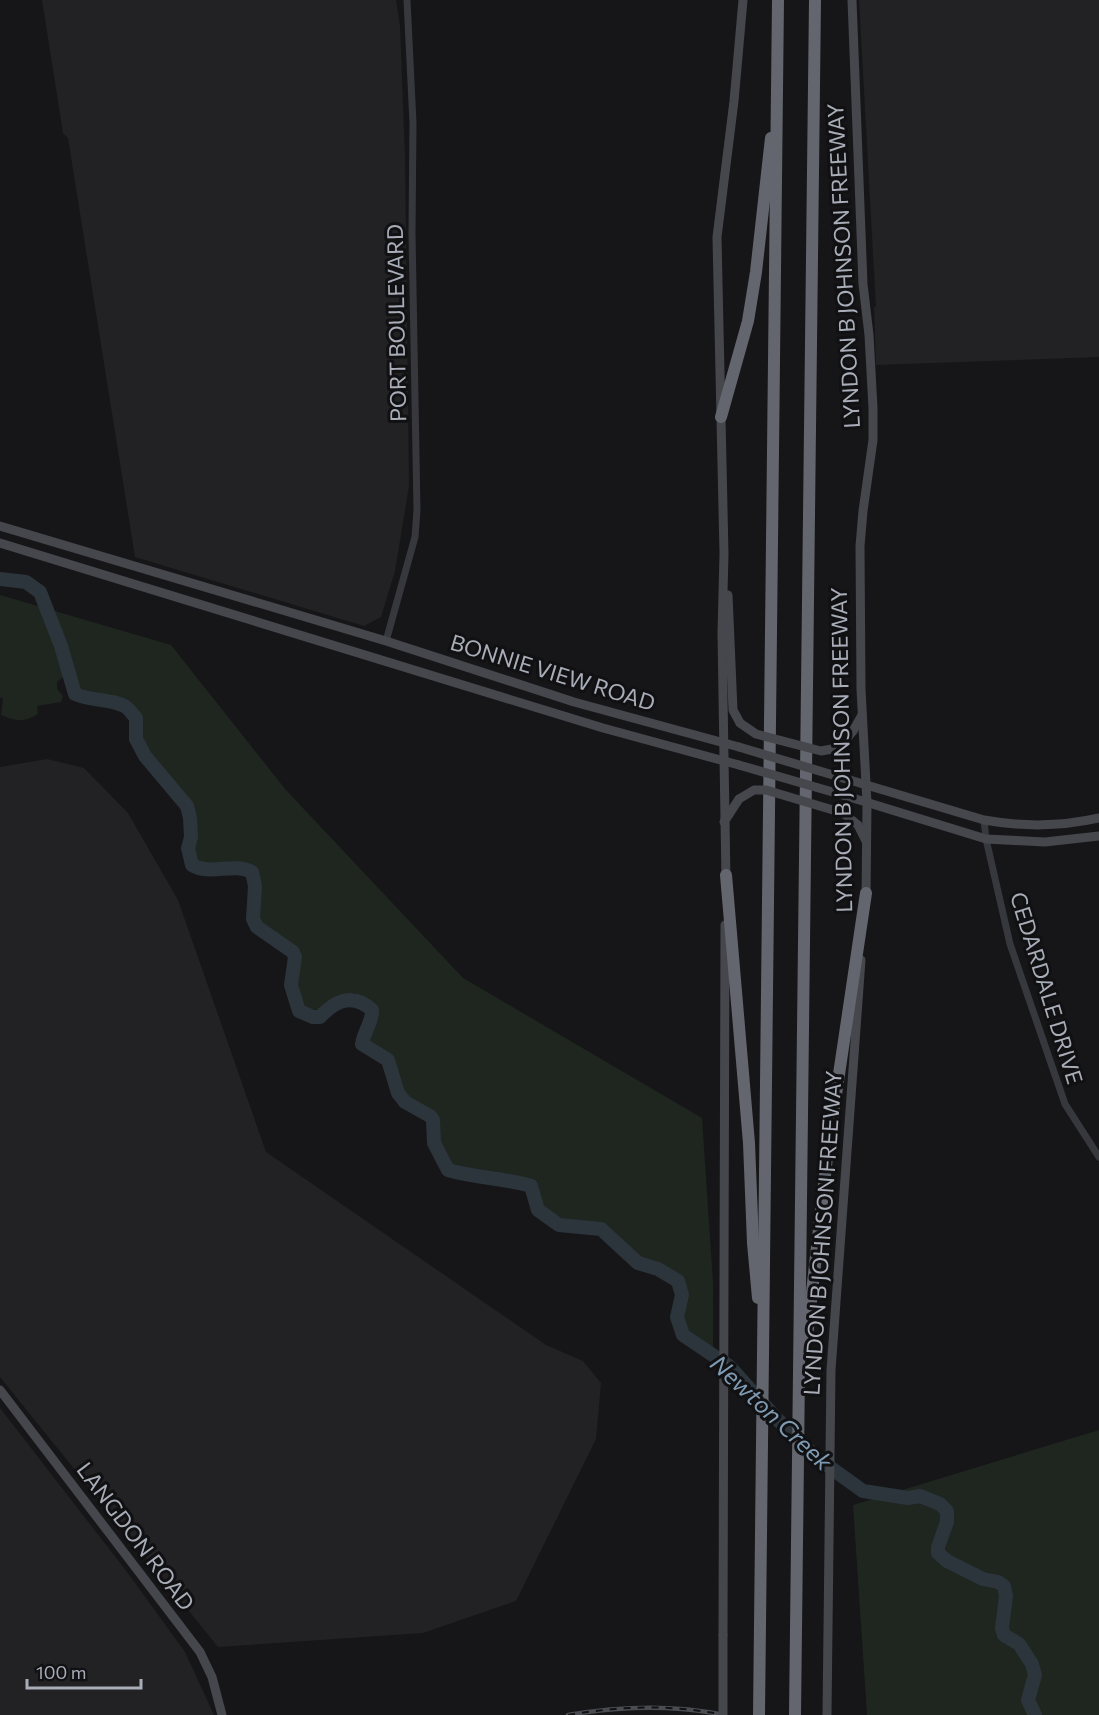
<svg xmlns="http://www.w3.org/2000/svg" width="1099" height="1715" viewBox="0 0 1099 1715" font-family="Commissioner,sans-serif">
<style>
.built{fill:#222225}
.green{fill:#1e261f}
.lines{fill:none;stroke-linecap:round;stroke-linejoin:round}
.river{stroke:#2c353c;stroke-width:14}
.street{stroke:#37383d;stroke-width:7}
.secondary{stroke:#45474d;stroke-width:9}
.highway{stroke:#63666e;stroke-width:12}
.rail-casing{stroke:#4a4c52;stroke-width:4.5}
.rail{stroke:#111113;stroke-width:2;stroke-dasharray:7;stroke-linecap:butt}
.secondary-bridge{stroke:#45474d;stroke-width:9}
.labels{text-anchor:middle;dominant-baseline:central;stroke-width:6;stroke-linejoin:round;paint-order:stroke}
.street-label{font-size:22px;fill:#a8adb8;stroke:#111113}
.water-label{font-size:24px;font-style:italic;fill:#7f9bb3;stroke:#111113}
</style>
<rect width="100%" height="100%" fill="#161618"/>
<g class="built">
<path d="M42,0H396L400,26L405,157L409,486L395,571L381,617L364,626L135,557L68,138L63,133Z"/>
<path d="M859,0H1099V357L876,365L874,307H876Z"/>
<path d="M47,759L84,768L128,813L178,900L266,1152L546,1345L583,1361L601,1383L596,1439L516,1601L423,1633L218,1647L0,1377V767Z"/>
<path d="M0,1408L127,1572L185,1652L214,1715H0Z"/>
</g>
<g class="green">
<path d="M0,595L171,645L286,790L463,978L702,1118L713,1282V1354L686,1332L675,1327L672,1312L676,1302L674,1281L664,1266L629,1255L600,1226L572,1223L533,1203L526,1182L513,1176L485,1171L467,1174L447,1166L430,1142L432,1115L402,1096L389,1056L362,1041L360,1028L370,1010L367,1000L355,993L328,1001L319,1010L298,1007C289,985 288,972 292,948L254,916L246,914L252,886L244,863L199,866L187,857V816L183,805L143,757L134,741V730L130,719L119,702L78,695L72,688L66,675L57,682V689L63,696L61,702L37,706L38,714C23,723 16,721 1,715L3,699L0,697Z"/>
<path d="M1099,1430V1715H867L853,1505Z"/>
</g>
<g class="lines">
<path class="river" d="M0,579L26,582L40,592L61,646L75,694C90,701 114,699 126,707C130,710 133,715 136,718V739L145,756L187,806L190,818L191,837L188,848L192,865C210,876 234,862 252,872L255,886L253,919L257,927L293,952L295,957L291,985L299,1011L313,1017H320C336,1000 353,993 372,1010C373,1021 364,1031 362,1044L388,1060L398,1093L405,1102L430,1116L433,1120L434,1143L448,1170C475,1178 504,1178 531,1186L538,1210L559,1225L601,1229L638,1263L658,1269L678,1281L682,1295L677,1317L683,1335L729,1366L776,1418L817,1458L863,1491L908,1498L920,1496L940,1504L947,1511V1522L938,1547V1553L947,1561L983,1579L998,1582L1004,1586L1006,1596L1002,1628L1004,1635L1019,1644L1032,1664L1035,1675L1028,1700L1035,1715"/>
<g class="street">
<path d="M386,641L415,537L417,510L412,233L413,123L407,0"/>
<path d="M984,820L986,839L1010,944L1065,1104L1099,1157"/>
</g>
<g class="secondary">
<path d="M852,0L863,284L869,335L873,408V440L863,511L860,546L861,689L867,803L866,898"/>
<path d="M0,526L386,641L574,702L739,747"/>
<path d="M0,543L603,728L739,765"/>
<path d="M728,595L733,710L740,723"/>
<path d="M844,742L853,731L862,715"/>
<path d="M843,778L984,820C1023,827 1060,827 1099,818"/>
<path d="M843,795L986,839L1045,842L1099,836"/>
<path d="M843,813L858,825L866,841"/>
<path d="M724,822L739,799"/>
<path d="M726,881L722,633L724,554L717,237L734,101L743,0"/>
<path d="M0,1390L200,1652L212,1677L222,1715"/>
<path d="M723,1635L725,925"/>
<path d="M827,1715L831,1370L861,960"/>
</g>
<g class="highway">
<path d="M721,417L748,321L756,272L771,138"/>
<path d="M726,875L749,1143L753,1243L758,1298"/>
<path d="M807,1337L828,1148L866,893"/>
<path d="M759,1715L778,0"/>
<path d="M795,1715L815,0"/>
</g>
<g class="rail-casing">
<path id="rail" d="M568,1715C621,1706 671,1704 724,1715"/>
</g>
<use href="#rail" class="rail"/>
<g class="secondary-bridge">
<path d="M740,723L756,734L821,751L832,749L844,742"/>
<path d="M739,747L843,778"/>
<path d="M739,765L843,795"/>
<path d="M739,799L754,790H766L843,813"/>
<path d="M723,1715V1635"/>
</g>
</g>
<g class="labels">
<g class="street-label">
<text transform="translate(843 266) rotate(-93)">LYNDON B JOHNSON FREEWAY</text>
<text transform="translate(396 323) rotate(-91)">PORT BOULEVARD</text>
<text transform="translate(553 672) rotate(17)">BONNIE VIEW ROAD</text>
<text transform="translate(841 750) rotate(-91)">LYNDON B JOHNSON FREEWAY</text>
<text transform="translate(1047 988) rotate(73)">CEDARDALE DRIVE</text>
<text transform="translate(822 1233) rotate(-86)">LYNDON B JOHNSON FREEWAY</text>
<text transform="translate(136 1536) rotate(53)">LANGDON ROAD</text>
</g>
<g class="water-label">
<text transform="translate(772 1412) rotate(43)">Newton Creek</text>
</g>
</g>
<path d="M27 1679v9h114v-9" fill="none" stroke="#a8adb8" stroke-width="3"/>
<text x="36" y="1679" font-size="18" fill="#a8adb8" stroke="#111113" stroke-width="4.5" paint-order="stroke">100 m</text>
</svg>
